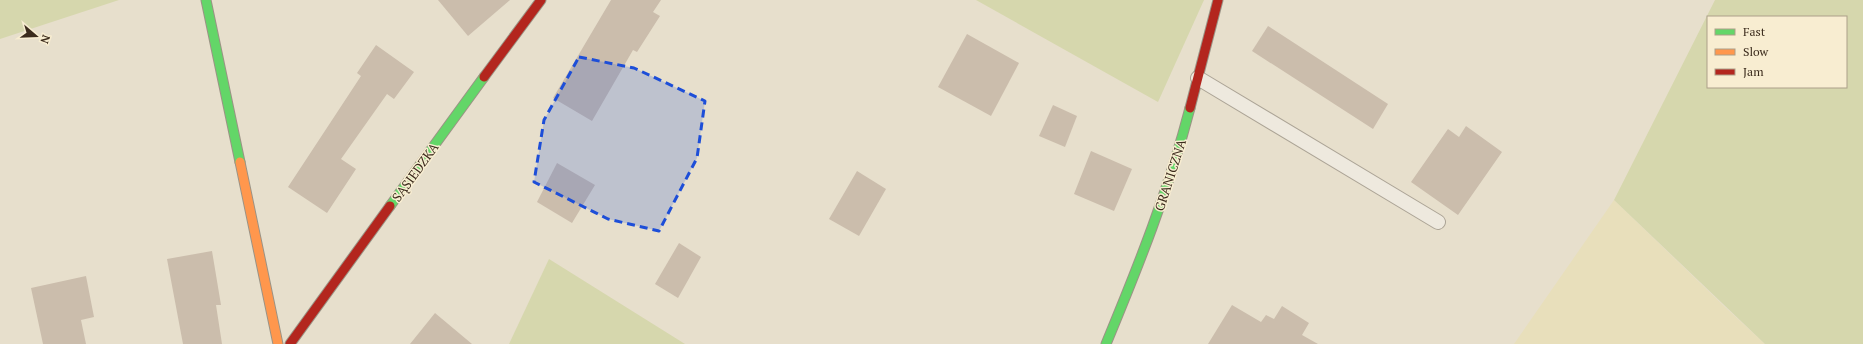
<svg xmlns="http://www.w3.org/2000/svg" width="1863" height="344" viewBox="0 0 1863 344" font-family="'PT Serif',serif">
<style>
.farmland{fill:#e8dfbb}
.green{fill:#d6d7ad;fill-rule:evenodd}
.building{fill:#cbbdac}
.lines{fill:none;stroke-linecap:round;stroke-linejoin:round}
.lane-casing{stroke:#aca496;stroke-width:16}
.fast-casing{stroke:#9b9385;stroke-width:11}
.slow-casing{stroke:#9b9385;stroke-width:11}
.jam-casing{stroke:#9b9385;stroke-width:11}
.lane{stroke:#eee9de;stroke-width:14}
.fast{stroke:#63d668;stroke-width:9}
.slow{stroke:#ff974d;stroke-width:9}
.jam{stroke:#b3261e;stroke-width:9}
.marked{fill:#1d4ed8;fill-opacity:0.2;stroke:#1d4ed8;stroke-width:3;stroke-dasharray:8 5;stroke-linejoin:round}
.labels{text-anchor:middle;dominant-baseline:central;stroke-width:3;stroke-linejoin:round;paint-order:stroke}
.street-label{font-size:13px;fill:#3b2b1c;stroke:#f8edd1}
</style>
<rect width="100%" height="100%" fill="#e7dfcc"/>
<path class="farmland" d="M1614,200L1726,308L1765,344H1514Z"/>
<g class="green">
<path d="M0,0H119L0,39Z"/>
<path d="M976,0H1204L1158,102Z"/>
<path d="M1715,0H1863V344H1765L1614,200ZM1708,17H1846V87H1708Z"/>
<path d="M549,259L685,344H509Z"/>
</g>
<g class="building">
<path d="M438,0H510L468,36Z"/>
<path d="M611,0H661L653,12L660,16L637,52L633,50L592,121L553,98Z"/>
<path d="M1268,26L1388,104L1373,129L1252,51Z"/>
<path d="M967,34L1019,63L991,116L938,87Z"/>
<path d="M376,45L414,72L394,99L387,94L341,159L356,169L327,213L288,187L361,76L357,73Z"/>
<path d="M1053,105L1077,116L1065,147L1039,136Z"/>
<path d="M1466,126L1502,152L1458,215L1411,182L1448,129L1459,137Z"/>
<path d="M1091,151L1132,169L1114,211L1074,194Z"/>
<path d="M557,163L595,185L572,223L537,202Z"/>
<path d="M857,171L886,189L859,236L829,219Z"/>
<path d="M679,243L701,257L678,298L655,284Z"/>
<path d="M212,251L221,305H216L222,344H183L167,259Z"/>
<path d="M86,276L94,317L81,320L86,344H43L31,288Z"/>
<path d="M1232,305L1261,322L1266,315L1274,319L1282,306L1309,323L1302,335L1318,344H1208Z"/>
<path d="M435,313L472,344H410Z"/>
</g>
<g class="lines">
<g class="lane-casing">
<path id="lane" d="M1198,78L1438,222"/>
</g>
<g class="fast-casing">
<g id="fast">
<path d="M206,0L240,162"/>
<path d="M390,206L484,77"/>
<path d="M1106,344C1138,267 1169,189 1190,108"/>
</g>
</g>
<g class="slow-casing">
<path id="slow" d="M240,162L278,344"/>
</g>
<g class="jam-casing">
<g id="jam">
<path d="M484,77L541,0"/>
<path d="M1190,108L1218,0"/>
<path d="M290,344L390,206"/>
</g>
</g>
<use href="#lane" class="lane"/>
<use href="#fast" class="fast"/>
<use href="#slow" class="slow"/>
<use href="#jam" class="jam"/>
</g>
<path class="marked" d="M579,57L634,68L705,101L697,158L659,231L608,219L534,182L544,120Z"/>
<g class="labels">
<g class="street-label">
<text transform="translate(415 172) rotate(-54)">SĄSIEDZKA</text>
<text transform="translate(1170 175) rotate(-72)">GRANICZNA</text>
</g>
</g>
<rect x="1707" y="16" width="140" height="72" fill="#f8edd1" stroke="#ac9f89"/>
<rect x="1715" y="29" width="20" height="6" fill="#63d668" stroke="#ac9f89"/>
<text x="1743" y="36" font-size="12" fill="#3b2b1c">Fast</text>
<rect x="1715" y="49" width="20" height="6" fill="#ff974d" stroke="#ac9f89"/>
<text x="1743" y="56" font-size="12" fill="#3b2b1c">Slow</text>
<rect x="1715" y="69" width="20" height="6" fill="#b3261e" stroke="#ac9f89"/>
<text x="1743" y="76" font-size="12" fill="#3b2b1c">Jam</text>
<g transform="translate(36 36) rotate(109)" stroke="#f8edd1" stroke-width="3" paint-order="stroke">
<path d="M0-3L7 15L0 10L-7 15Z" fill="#3b2b1c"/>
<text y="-6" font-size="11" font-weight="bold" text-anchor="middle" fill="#3b2b1c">N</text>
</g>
</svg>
